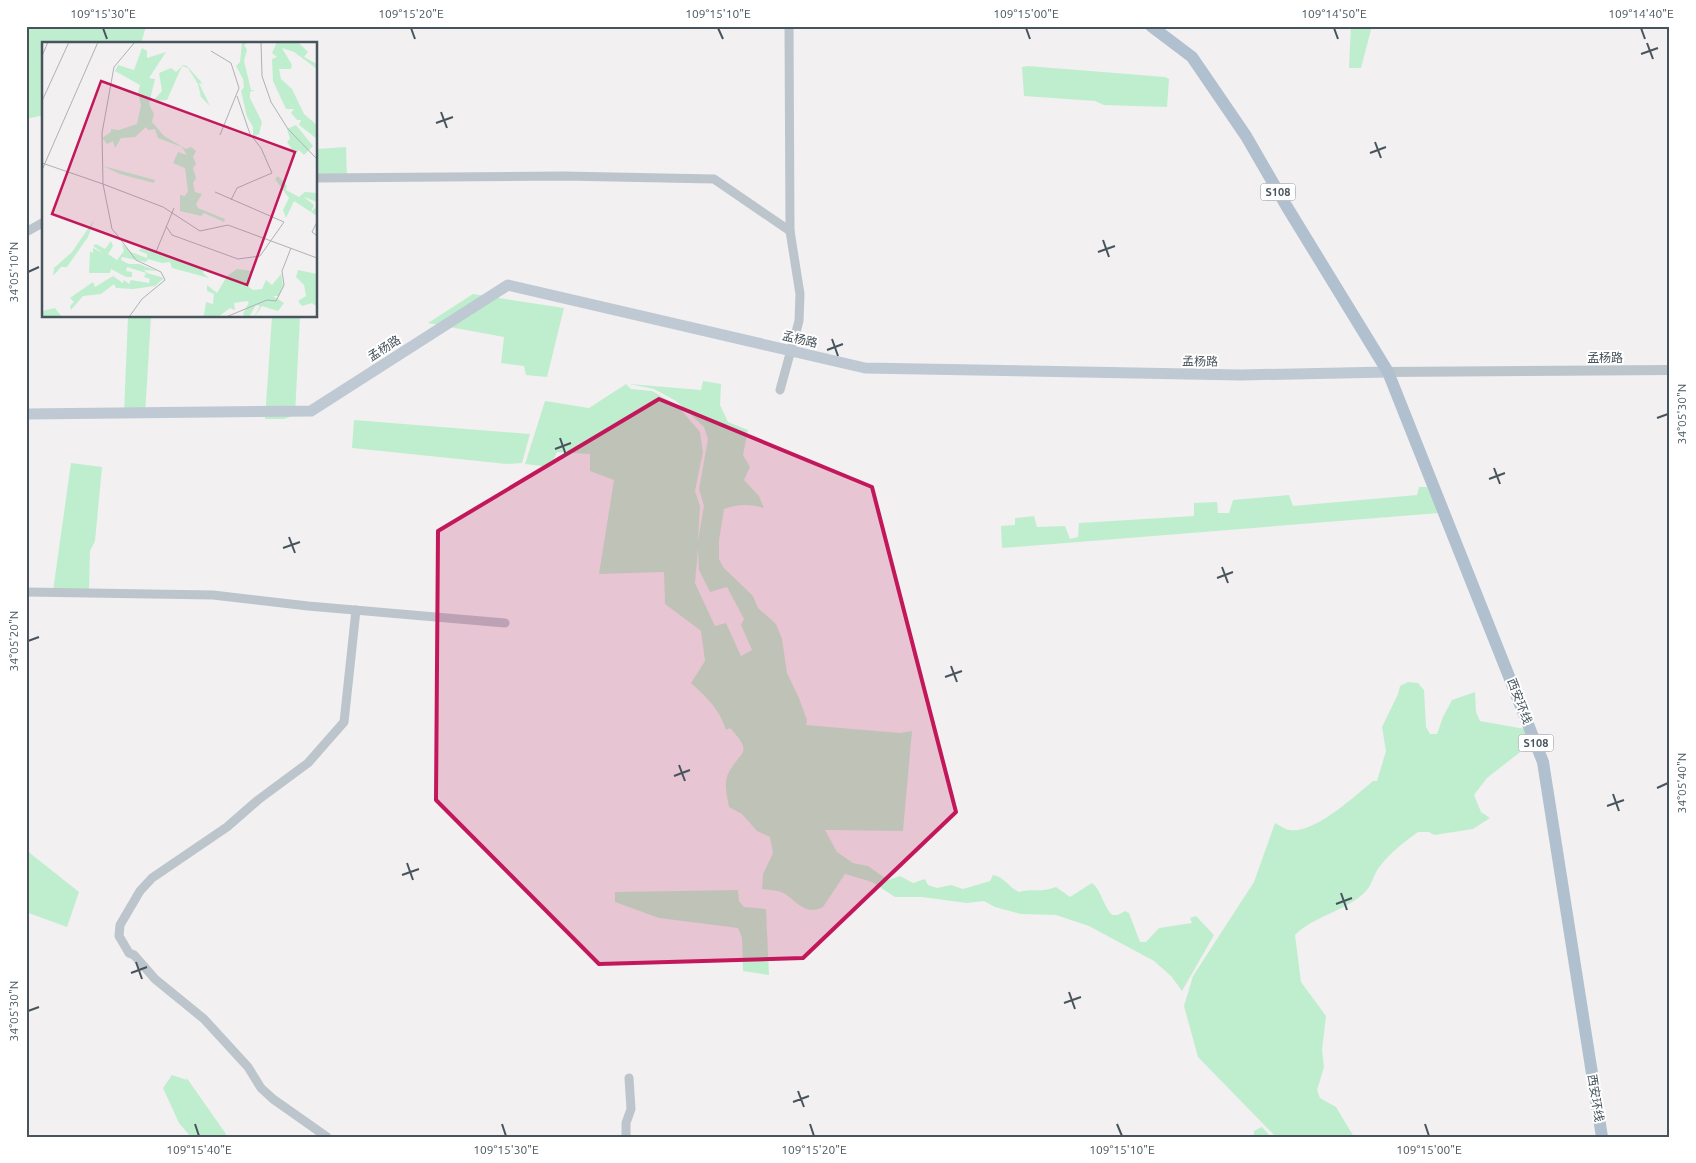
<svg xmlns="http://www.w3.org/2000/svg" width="1696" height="1163" viewBox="0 0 1696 1163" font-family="Ubuntu,'Noto Sans SC',sans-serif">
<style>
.green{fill:#bfeecf;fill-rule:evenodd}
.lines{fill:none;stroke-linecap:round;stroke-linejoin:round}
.minor{stroke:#bcc5cc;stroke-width:9}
.tertiary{stroke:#bcc5cc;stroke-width:10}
.secondary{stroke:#bec9d3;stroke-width:11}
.primary{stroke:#b0c0ce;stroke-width:12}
.marked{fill:#c2185b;fill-opacity:0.2;stroke:#c2185b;stroke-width:4;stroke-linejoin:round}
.ticks{fill:none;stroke:#48545d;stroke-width:2}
.labels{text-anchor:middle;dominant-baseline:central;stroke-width:4;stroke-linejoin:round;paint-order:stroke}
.shield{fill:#fff;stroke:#7f878e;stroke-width:1}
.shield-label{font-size:11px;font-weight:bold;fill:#48545d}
.street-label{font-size:12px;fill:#48545d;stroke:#fff}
.inset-road{fill:none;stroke:#aeb2b5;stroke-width:1}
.view{fill:#c2185b;fill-opacity:0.15;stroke:#c2185b;stroke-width:2.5}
.inset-edge{fill:none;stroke:#48545d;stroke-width:2.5}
.neatline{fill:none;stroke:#48545d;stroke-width:2}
.ticks-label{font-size:12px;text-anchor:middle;fill:#48545d}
</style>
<rect width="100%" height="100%" fill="#f2f0f0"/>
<g class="green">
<path d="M26,26H146L141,44H44V115L26,119Z"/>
<path d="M1351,26H1372L1361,68H1349Z"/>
<path d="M1028,66L1165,77L1169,79L1167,107L1104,105L1095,101L1024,96L1022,67Z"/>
<path d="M346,147L347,177H316V149Z"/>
<path d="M473,294L564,308L547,377L526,375L524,366L501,363L504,337L428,323Z"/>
<path d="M128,316H151L145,416L124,414Z"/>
<path d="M272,316H300L295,415L284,419H265Z"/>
<path d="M703,381L721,384L720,405L728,422L748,430L743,455L750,467L744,480L759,496L764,508C749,504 739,504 724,509L719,541V559L723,567L753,596L758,608L776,624L782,639L787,673L799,698L807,720L806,725L900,733L912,731L903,831L825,830L837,852L853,863L868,866L888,880L900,876L913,883L925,879L928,885L937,888L951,885L963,889L990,881L993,875C1006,878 1008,887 1019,892C1033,888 1041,893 1056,887L1070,897L1092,883C1102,891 1103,906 1112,915H1118L1125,911L1129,913L1140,942H1146L1159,928L1192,923L1190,918L1196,916L1214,935L1182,991L1171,976L1154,961L1089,926L1056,915L1021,914L995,907L984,901L967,903L922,897H895L872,882L845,874L823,907C806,916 797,902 785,894C780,890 769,890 762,889L763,874L773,853L770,837L757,831L742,814L729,807C727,796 723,782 729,772C741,750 754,754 730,728L726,730C719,708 707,698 691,683L705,661L701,631L665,604L664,572L599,574L614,480L590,471V454L557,452L550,467L525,464L545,401L589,408L626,384L631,389L652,391L677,405L700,432L703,452L695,491L700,506L698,540L704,506L699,489L708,439L704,427L676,401L654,389L630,384L701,390ZM698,549L699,570L710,592L727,587L744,619L741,625L752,650L741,656L726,623L715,626L695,583Z"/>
<path d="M354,420L530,434L522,463L507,464L352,448Z"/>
<path d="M71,463L102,467L95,541L90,551L89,591H53Z"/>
<path d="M1419,487H1427L1439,513L1002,548L1001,526L1015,525V518L1034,516L1037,527L1065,526L1070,539L1078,537L1079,523L1194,516V503L1217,502L1218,513H1229L1233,500L1289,495L1293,506L1417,495Z"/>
<path d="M1408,682L1418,683L1424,690L1426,727L1430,734H1437L1443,717L1452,700L1475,692L1476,712L1480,721L1525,729L1529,740L1524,749L1487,778L1474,795L1481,812L1490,818L1473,829L1434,835L1429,832H1418C1404,842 1391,852 1381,865C1373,873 1373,886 1363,894C1343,912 1314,916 1295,935L1301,982L1326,1016L1322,1050L1324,1067L1317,1090L1320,1098L1336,1107L1354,1137H1276L1198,1057L1184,1006L1193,976L1254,882L1275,823C1280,825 1285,830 1290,830C1314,834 1355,796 1373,781H1377L1386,751L1382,727L1398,694L1400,686Z"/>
<path d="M26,850L79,892L67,927L26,912Z"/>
<path d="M738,890L739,901L744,907L766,909L769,975L743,971L742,938L738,928L659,918L615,902V892Z"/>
<path d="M172,1075L187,1080L186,1077L226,1134L225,1137H191L179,1123L163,1088Z"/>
<path d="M1262,1127L1271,1137H1254V1131Z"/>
</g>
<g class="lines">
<g class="minor">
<path d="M316,178L563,176L714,179L790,231"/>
<path d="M26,232L44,222"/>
<path d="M780,390L799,321L800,294L790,231L789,26"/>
<path d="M26,592L213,595L308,606L505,623"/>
<path d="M327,1137L273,1099L261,1088L248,1067L204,1019L155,979L134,955L129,953L119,936L120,925L140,891L152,878L227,827L258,800L308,763L344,722L356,610"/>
<path d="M626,1137V1123L631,1109L629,1078"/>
</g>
<path class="tertiary" d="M1388,372L1670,370"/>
<path class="secondary" d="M26,414L311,411L508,285L865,368L1241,375L1388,372"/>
<path class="primary" d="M1151,26L1192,57L1246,136L1287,207L1388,372L1543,762L1602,1137"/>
</g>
<path class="marked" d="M659,399L872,487L956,812L803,958L599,964L436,800L438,531Z"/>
<path class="ticks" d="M103,28L107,39M411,28L415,39M718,28L723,39M1026,28L1030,39M1334,28L1338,39M1641,28L1645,39M1647,43L1653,59M1641,54L1658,48M441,112L447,128M436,123L453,117M1375,142L1381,158M1370,153L1386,147M1103,240L1109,257M1098,252L1115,246M28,272L39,267M832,339L838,356M827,350L843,344M1657,418L1668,414M560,438L566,455M555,449L571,443M1494,468L1500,484M1489,479L1505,473M289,537L295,553M283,548L300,542M1222,567L1228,583M1217,578L1233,572M28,641L39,637M951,666L957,682M945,677L962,671M679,765L685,781M674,776L690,770M1657,788L1668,783M1613,794L1619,811M1607,806L1624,800M407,863L413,880M402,875L419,869M1341,893L1347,910M1336,904L1352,898M136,962L142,979M131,973L147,967M1069,992L1075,1009M1064,1003L1081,997M28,1011L39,1007M798,1091L804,1107M793,1102L809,1096M195,1124L199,1136M502,1124L506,1136M810,1124L814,1136M1117,1124L1122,1136M1425,1124L1429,1136"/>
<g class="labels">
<g class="shield">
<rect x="1260.5" y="183.5" width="35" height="17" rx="4"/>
<rect x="1518.5" y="734.5" width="35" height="17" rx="4"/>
</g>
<g class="shield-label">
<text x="1278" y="192">S108</text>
<text x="1536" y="743">S108</text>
</g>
<g class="street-label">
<text transform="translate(800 339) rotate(13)">孟杨路</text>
<text transform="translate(384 348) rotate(-33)">孟杨路</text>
<text x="1605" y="357">孟杨路</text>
<text transform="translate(1200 361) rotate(1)">孟杨路</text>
<text transform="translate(1520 701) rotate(69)">西安环线</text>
<text transform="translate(1596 1098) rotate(81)">西安环线</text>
</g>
</g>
<g transform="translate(42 42)">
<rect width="275" height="275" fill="#f2f0f0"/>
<path d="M206,0L202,3L205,8L202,19L209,48H213L208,50V56L220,80L217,92L211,95V85L205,75L199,49L202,45L201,37L194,24L198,20L200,1ZM235,0H256L266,10L262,15L275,22V27L252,10L240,6L250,23L249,27H237L239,37L250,47L262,72L275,83V97L257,83L259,78H255L249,71L252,67H244L231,39L230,17L235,15L230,11ZM100,6L105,9V16L124,10L107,36L113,37L107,62L112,72L110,80L122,94L144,107L149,105L154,109L151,115L154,122L151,126L154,136L151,141L153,150L160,152L154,162L156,166L183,177L182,180L162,171L159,174L138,169V153L143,154L146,149L143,126L131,121L136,110L145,113L140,105L116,96L113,87L106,88L104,85L93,95L79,96L73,106L71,99L65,102L60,96L69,90V87L77,88L95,82L99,63L96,51L98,43L73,29L76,23L92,28ZM141,23L145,24L161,42L157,41L168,64L159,55L156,42L146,26L140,24L125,58L111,59L120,49L117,31L129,26L134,30ZM254,83L271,104L262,113L257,108L253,112L245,100L248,97L245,87ZM61,124L113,138L112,141L78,132ZM236,134L245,144L244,148L257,155L263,150L275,151V160L262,155L272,163L269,170L275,164V174L252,159L244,176L241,168L247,156L233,137ZM52,178L46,195L25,225H19L11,234L12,226L30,210ZM69,199L71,204L66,212L75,218L82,209L80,202L89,210L105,216V212L97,209L99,206L162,226L161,231L167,236L130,226L128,220L120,221L106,217L104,220L80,215L79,218L87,222H97L115,229L102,228L105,231L122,236L113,244L91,247L74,246L72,242L59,252L41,254L29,268L28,264L32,260L28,256L51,240L53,245L71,234L81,241L82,238L87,242L89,238L107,241L108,237L102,235L104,231L85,225L84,229L90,230V235H84L69,227L68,231H47L48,209L51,211V206L61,211L51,204L54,202L63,207ZM195,227L210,229L207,245L211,248L220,247L224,238L230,243L239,232L241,244L237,254H231L242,261L236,269L220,264L212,275L218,264L214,263L207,275H203L201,272L207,260L205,259L192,261L193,268L188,266L176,275H157L162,273L164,260L171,262L172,252L165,249V243L175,251L185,234ZM256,228L275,232V265L270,261L260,264L256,259L264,254L262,243L254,235ZM13,266L20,275H0V269Z" fill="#bfeecf"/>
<path class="inset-road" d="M219,0L220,34L229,60L246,87L275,117M169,9L189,21L197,46L178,93M0,14L6,0M0,59L27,0M0,121L61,142M0,128L56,0M61,142L121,165L158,189L186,183L275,216M189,158L195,146L230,131L219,106L208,92L195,54M124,184L130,193L196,217L218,214L242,180L173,150M274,193L270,190L275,180M114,210L132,166M87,275L100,257L123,238L119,230L94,218L76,194L70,187L61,142L60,91L72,25L93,0M184,275L225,258L234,259L242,243L240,229L249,206"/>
<path class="view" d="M59,39L253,110L205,243L10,172Z"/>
<rect width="275" height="275" class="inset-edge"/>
</g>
<rect width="1696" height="1163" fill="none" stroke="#ffffff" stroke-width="55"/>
<rect x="28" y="28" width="1640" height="1108" class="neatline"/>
<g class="ticks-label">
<text x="103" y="18">109°15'30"E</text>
<text x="411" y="18">109°15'20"E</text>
<text x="718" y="18">109°15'10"E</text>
<text x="1026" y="18">109°15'00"E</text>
<text x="1334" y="18">109°14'50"E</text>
<text x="1641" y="18">109°14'40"E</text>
<text transform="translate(14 272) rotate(-90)" y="4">34°05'10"N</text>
<text transform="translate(1682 414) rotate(-90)" y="4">34°05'30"N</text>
<text transform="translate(14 641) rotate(-90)" y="4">34°05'20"N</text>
<text transform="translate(1682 783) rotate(-90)" y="4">34°05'40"N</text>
<text transform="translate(14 1011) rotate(-90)" y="4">34°05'30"N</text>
<text x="199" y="1154">109°15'40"E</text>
<text x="506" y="1154">109°15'30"E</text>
<text x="814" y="1154">109°15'20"E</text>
<text x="1122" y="1154">109°15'10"E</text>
<text x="1429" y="1154">109°15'00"E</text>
</g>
</svg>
